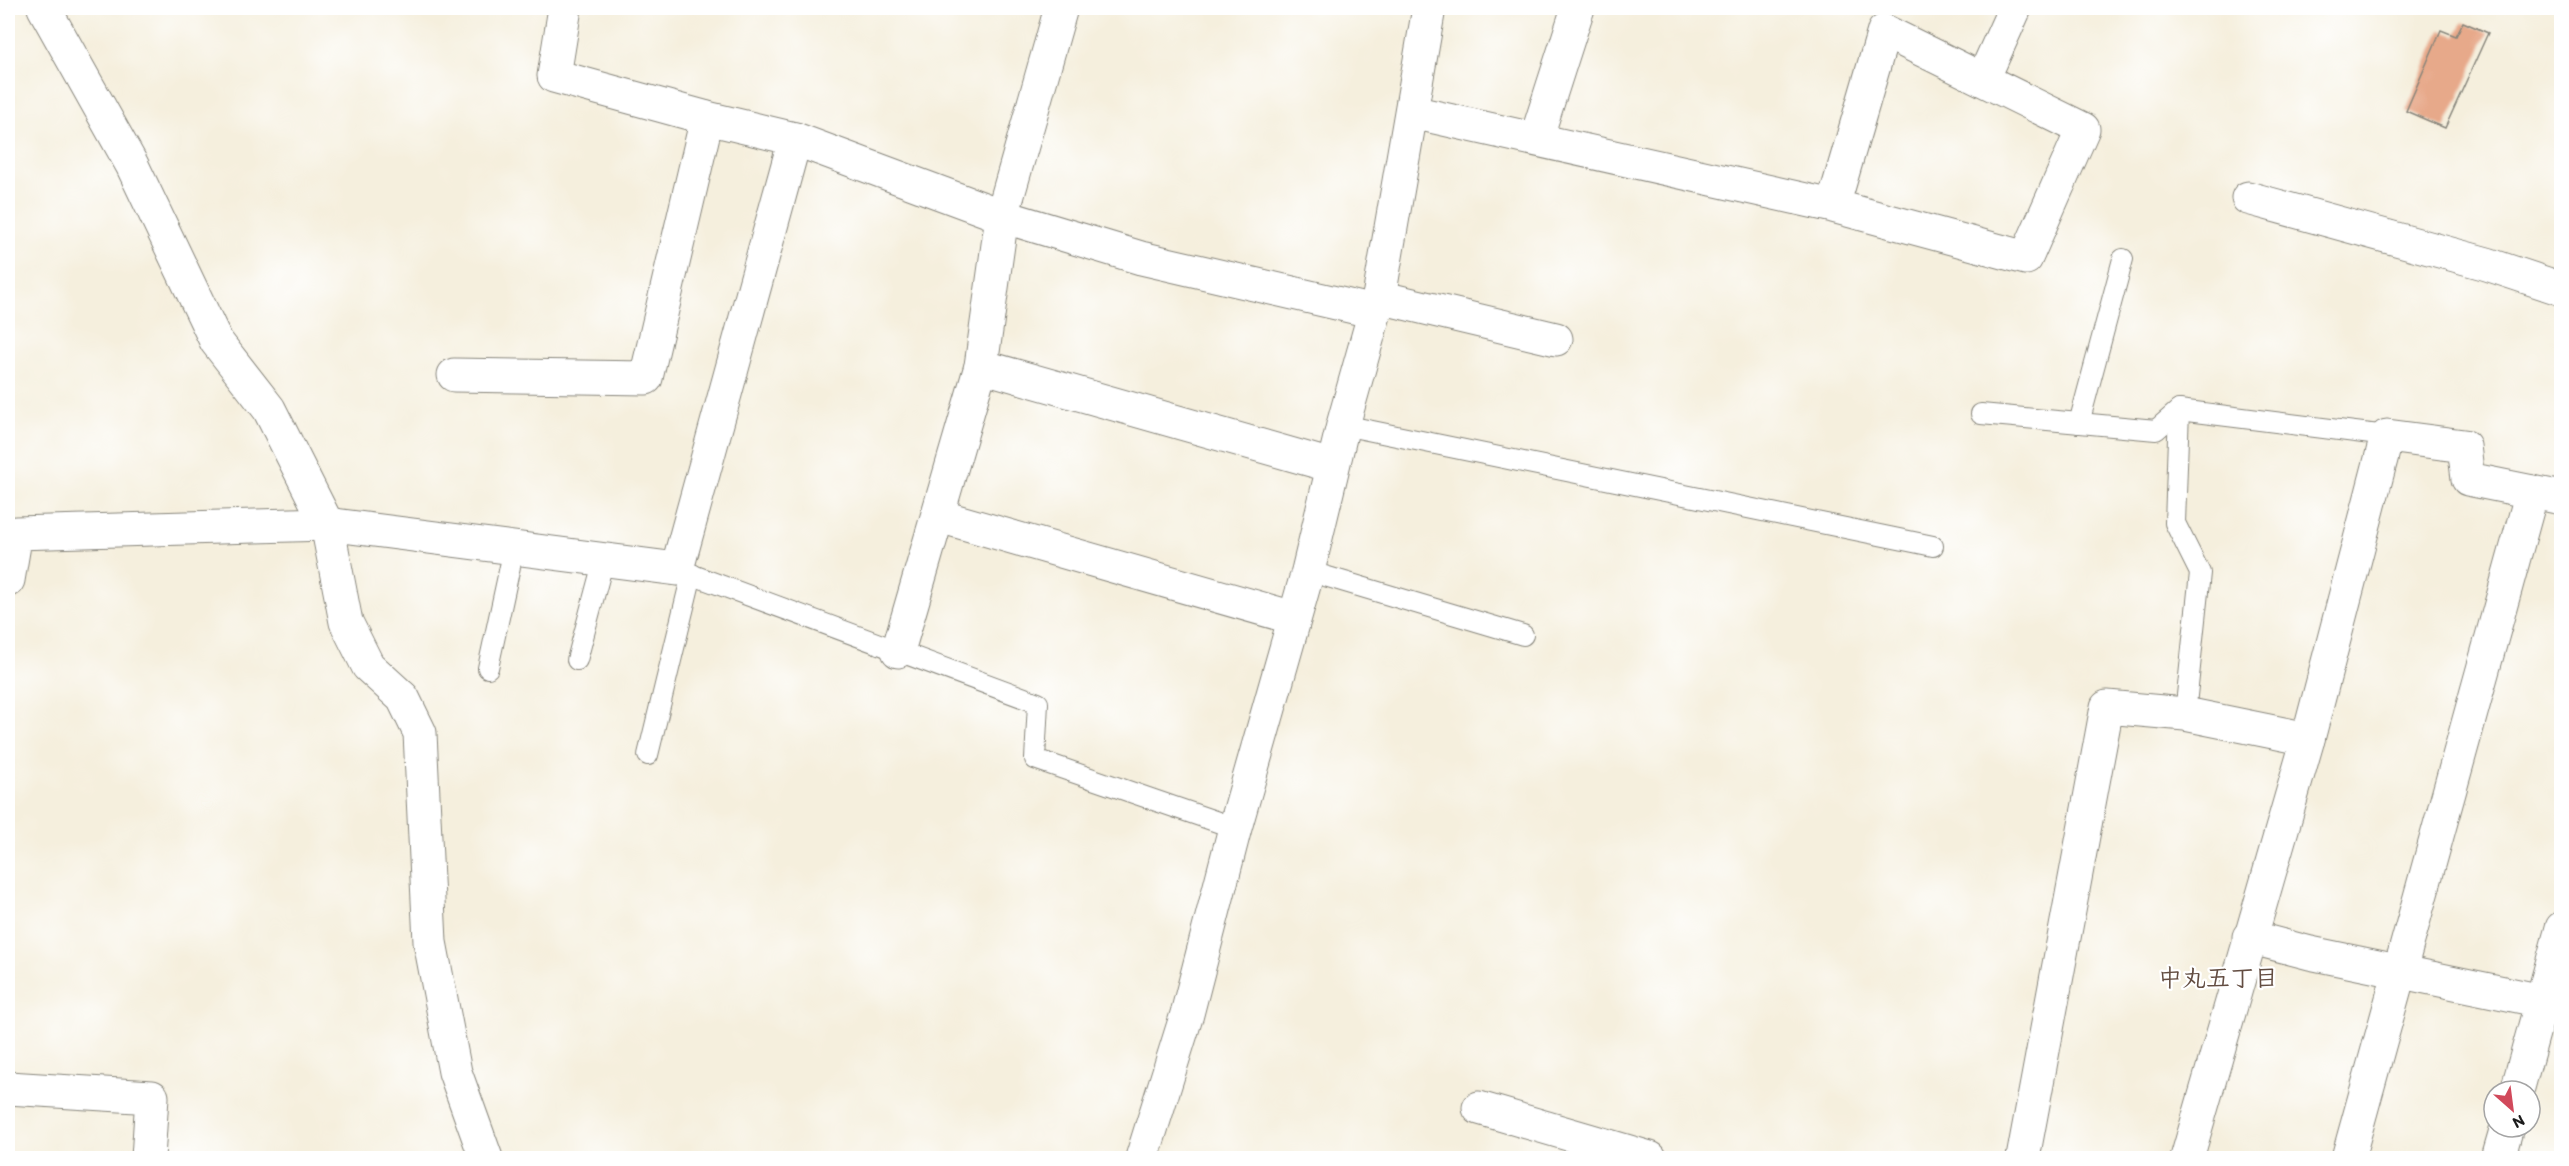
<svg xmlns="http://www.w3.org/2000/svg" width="2569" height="1166" viewBox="0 0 2569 1166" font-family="Itim,'Klee One',sans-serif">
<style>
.building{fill:#e7a98a}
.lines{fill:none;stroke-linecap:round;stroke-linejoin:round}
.service-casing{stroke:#88867c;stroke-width:22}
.minor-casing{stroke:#88867c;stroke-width:35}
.service{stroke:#fff;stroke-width:20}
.minor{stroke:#fff;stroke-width:33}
.labels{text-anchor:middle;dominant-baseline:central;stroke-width:4.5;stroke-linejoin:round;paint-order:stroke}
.neighbourhood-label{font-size:24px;font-weight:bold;fill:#634d42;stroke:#fff}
</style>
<rect width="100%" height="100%" fill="#fff"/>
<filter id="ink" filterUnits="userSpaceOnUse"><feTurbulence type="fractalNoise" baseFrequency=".0167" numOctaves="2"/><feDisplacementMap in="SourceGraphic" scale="12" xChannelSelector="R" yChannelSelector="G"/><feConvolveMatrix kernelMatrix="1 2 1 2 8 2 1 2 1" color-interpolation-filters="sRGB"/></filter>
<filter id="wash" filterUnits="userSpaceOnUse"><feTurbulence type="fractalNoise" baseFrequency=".008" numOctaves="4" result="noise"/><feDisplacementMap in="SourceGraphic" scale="24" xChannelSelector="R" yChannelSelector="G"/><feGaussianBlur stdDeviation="1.35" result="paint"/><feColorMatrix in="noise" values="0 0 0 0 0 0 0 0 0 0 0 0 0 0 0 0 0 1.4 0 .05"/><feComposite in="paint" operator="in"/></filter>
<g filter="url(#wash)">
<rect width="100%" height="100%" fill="#f5efdd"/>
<g id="blocks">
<path class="building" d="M2463,22L2488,33L2445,128L2406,111L2441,30L2456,36Z"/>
</g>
</g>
<g filter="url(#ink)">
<use href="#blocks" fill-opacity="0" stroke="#88867c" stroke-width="1.5"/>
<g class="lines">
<g class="service-casing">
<g id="service">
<path d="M2179,410L2175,523L2200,573L2185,714"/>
<path d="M1981,414L2156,430L2179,410L2387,436"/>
<path d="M2079,423L2123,259"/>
<path d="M1343,425L1933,546"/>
<path d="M677,569L1038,703L1035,759L1235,828"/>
<path d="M1308,571L1523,635"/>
<path d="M577,660L604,559"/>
<path d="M488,668L514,548"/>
<path d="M648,755L692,574"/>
</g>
</g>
<g class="minor-casing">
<g id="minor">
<path d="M44,8L132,165L216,341L269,409L327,524L346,622L368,666L403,698L420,733L430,942L455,1072L486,1158"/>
<path d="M565,8L554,76L707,118L795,139L1002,216L1141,258L1375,312"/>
<path d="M1983,79L2015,8"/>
<path d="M1412,112L1833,206L2026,258L2083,129L1884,31L1833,206"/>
<path d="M1536,139L1578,8"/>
<path d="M2248,198L2487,264L2562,289"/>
<path d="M1379,297L1556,339"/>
<path d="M981,366L1332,466"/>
<path d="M454,375L646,378L707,118"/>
<path d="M939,516L1294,618"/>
<path d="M8,580L16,533L327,524L677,569L795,139"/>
<path d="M898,651L981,366L1002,216L1061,8"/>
<path d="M2249,937L2310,953L2562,1005"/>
<path d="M8,1088L152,1097L148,1158"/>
<path d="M2517,1091L2562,928"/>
<path d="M1479,1108L1650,1158"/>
<path d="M1142,1158L1187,1014L1235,828L1308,571L1343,425L1379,297L1429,8"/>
<path d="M2023,1158L2107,707L2185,714L2308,739"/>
<path d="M2187,1158L2308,739L2387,436L2464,446L2468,479L2562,498"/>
<path d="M2348,1158L2532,492"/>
<path d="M2498,1158L2507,1127"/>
</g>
</g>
<use href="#service" class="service"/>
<use href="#minor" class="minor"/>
</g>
</g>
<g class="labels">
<g class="neighbourhood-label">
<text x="2218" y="977">中丸五丁目</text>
</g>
</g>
<rect width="2569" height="1166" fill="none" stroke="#fff" stroke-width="30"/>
<g transform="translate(2512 1109) rotate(152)"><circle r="28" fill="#ffffff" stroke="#a4a4a4" stroke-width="1.5"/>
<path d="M0-4.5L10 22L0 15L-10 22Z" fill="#d1495b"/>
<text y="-9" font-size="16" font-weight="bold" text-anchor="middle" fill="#1c1c1c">N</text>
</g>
</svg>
